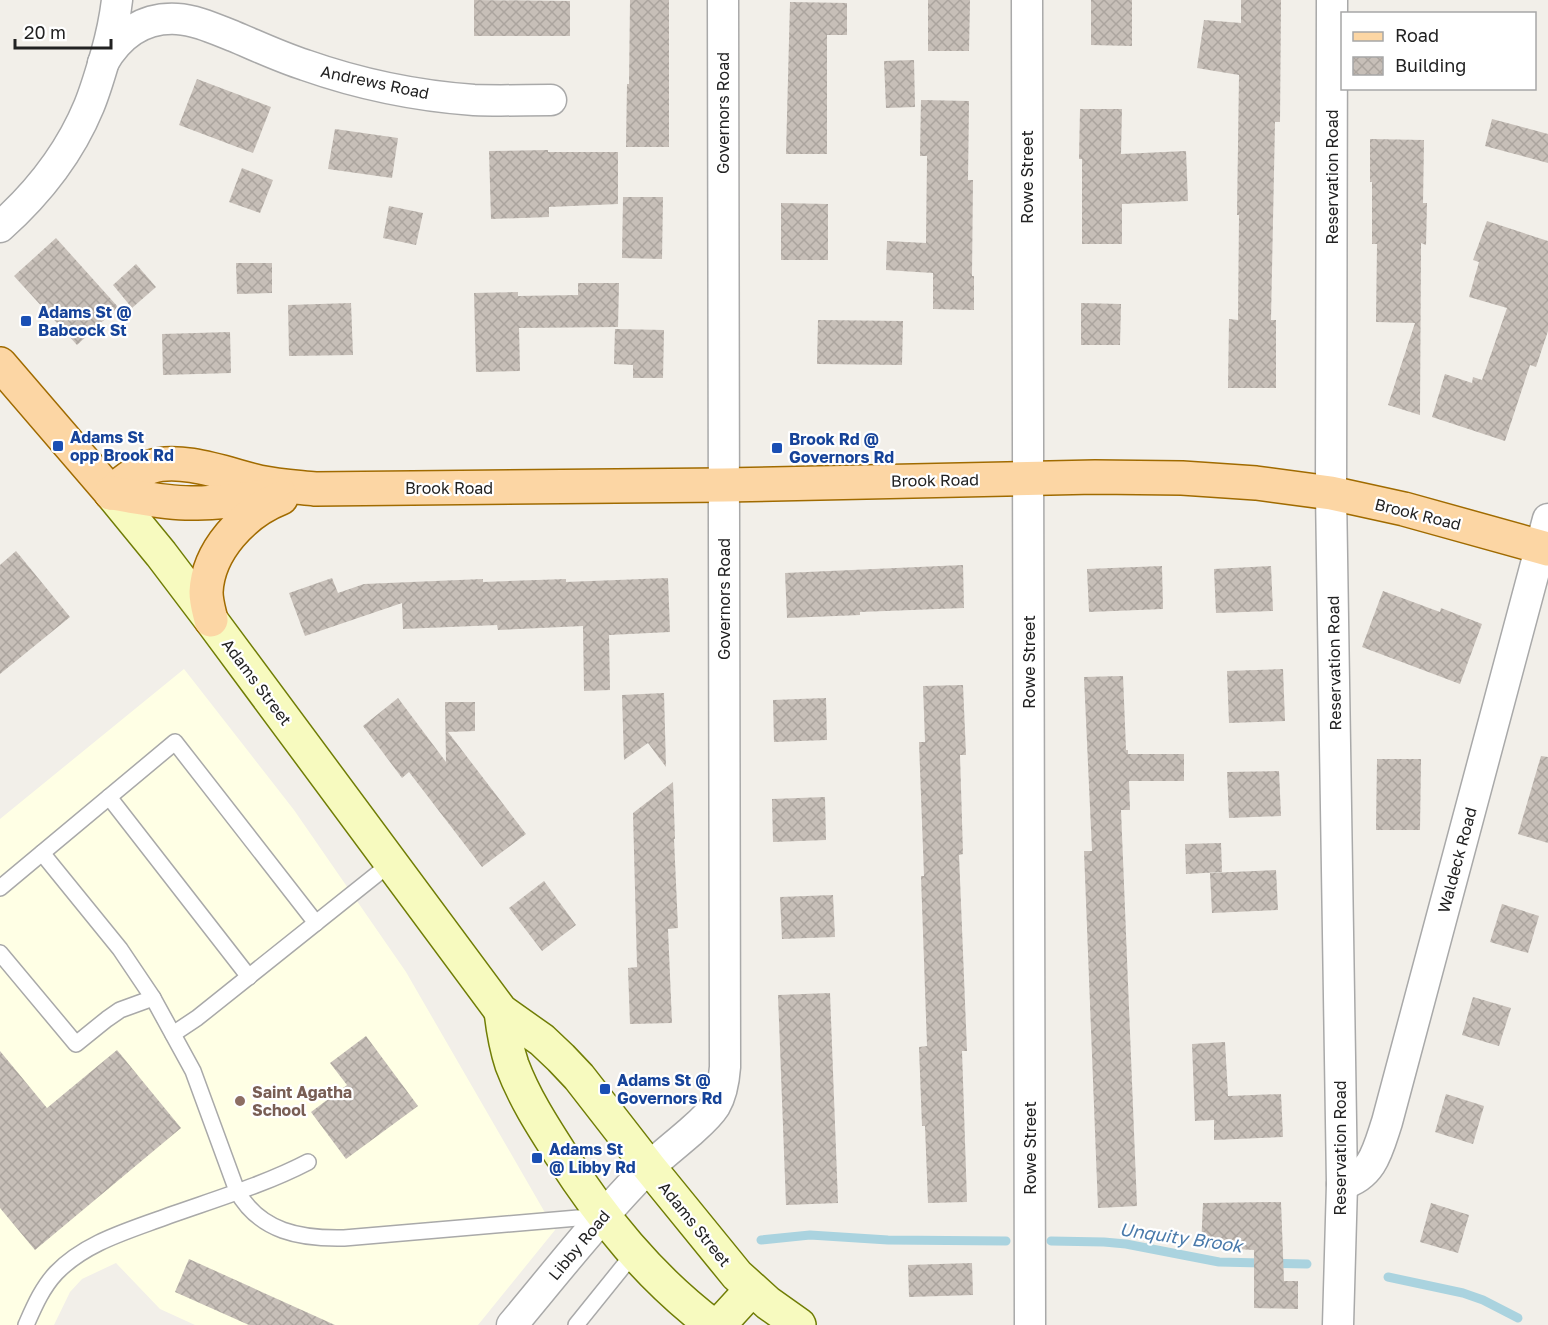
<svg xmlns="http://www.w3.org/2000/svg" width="1548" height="1325" viewBox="0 0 1548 1325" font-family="'Golos Text',sans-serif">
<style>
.education{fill:#ffffe5}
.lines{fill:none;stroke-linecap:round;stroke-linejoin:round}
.stream{stroke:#aad3df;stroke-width:9}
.building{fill:url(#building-cross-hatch)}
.service-casing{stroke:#a9a9a9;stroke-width:18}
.minor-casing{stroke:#a9a9a9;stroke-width:33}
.secondary-casing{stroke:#707d05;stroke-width:36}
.primary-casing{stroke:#a06b00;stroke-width:36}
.service{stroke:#fff;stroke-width:15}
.minor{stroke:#fff;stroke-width:30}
.secondary{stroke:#f7fabf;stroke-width:33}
.primary{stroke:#fcd6a4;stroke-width:33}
.transit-dot{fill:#1a4fb4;stroke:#fff;stroke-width:2}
.education-dot{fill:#8d6e63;stroke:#fff;stroke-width:2}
.labels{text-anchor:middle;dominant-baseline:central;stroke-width:4.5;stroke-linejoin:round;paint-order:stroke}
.street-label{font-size:16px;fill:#222;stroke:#fff}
.transit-label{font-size:16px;font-weight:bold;fill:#164399;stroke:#fff;text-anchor:start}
.education-label{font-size:16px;font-weight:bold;fill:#785e54;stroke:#fff;text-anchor:start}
.water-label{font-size:18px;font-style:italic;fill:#4a7aab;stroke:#fff}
</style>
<defs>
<pattern id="building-cross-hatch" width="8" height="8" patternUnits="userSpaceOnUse" patternTransform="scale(1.5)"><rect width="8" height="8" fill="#c7bfb8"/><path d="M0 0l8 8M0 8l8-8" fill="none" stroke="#aba49e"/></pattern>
</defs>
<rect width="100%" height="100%" fill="#f2efe9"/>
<path class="education" d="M184,669L294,810L406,972L555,1230L478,1325H195L160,1309L116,1263L82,1279L70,1292L54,1325H0V819Z"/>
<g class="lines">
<g class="stream">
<path d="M761,1240L810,1235L888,1240L1006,1241"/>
<path d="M1051,1241L1104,1242L1126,1244L1219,1262L1307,1264"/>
<path d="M1388,1277L1463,1293L1483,1300L1518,1318"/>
</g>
</g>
<g class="building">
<path d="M474,0L570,1V36H474Z"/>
<path d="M630,0H669V147H626L627,84H629Z"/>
<path d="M928,0H970L969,51H928Z"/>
<path d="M1091,0H1132V46L1091,45Z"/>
<path d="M1241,0H1281L1280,122H1275L1271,320H1276V388H1228L1229,319L1238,320L1239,215H1237L1239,75L1197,68L1204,20L1241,23Z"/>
<path d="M790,2L847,3V35H827V154H786Z"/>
<path d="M914,60L915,107L886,108L884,61Z"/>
<path d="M197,79L271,107L253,153L179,125Z"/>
<path d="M921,100L969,101L968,180H973L972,276H974V310L933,309V273L886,270L887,241L926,243L927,156H920Z"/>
<path d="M1080,109H1122L1121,154L1186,151L1188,201L1122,204V244H1082V159H1079Z"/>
<path d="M1492,119L1548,134V163L1485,146Z"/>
<path d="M335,129L398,138L392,178L328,169Z"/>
<path d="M1370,139L1424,140L1423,203H1427L1426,245L1421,243L1420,415L1388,405L1415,323L1376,322L1377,244H1372V182H1370Z"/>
<path d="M548,150V152H618V204L549,207V217L491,219L489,151Z"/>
<path d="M242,168L273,180L260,213L229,202Z"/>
<path d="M623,197H663L662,259L622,258Z"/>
<path d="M781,203L828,204V260H781Z"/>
<path d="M389,206L423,213L416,245L383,238Z"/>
<path d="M1487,221L1548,241V331L1536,367L1530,365L1505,441L1432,417L1445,374L1472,383L1473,377L1482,380L1507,308L1469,297L1479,262L1473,260Z"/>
<path d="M56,238L118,307L77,345L14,276Z"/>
<path d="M236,263H272V293L237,294Z"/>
<path d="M136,264L156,287L132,308L113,285Z"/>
<path d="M578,283H619L618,327L519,328L520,371L476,372L474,293L518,292V296L578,295Z"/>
<path d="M351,303L353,355L289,356L288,305Z"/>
<path d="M1081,303L1121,304L1120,345H1081Z"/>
<path d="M818,320L903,321L902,365L817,364Z"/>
<path d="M615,329L664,330L663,378H633V365L614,364Z"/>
<path d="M230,332L231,373L163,375L162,334Z"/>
<path d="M16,551L70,617L0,674V565Z"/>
<path d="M963,565L964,608L860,612V615L787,618L785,573Z"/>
<path d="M1162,566L1163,609L1089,612L1087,569Z"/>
<path d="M1271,566L1273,611L1216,613L1214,569Z"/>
<path d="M332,578L338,593L364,584L483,579V582L566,579V582L668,578L670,632L609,635L610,690L584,691L583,626L498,630L497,625L403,629L402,603L305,636L289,593Z"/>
<path d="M1383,591L1440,612L1441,608L1482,624L1460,684L1362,647Z"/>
<path d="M1283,669L1285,721L1229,723L1227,671Z"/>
<path d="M1123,676L1126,750H1128V754H1184V781H1129L1130,810H1121L1137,1206L1098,1208L1084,851H1092L1084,677Z"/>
<path d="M963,685L966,755H960L963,854L959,855L967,1051H962L967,1202L928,1203L925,1126H922L919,1047L927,1046L921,876H924L919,742H925L923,686Z"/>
<path d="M664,693L666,767L648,743L624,760L622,695Z"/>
<path d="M398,698L446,762L445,702H475V731L448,732L526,834L482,867L409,772L402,778L363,726Z"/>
<path d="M826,698L827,740L774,742L773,700Z"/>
<path d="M1541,756L1548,757V843L1518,834Z"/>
<path d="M1377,759H1421L1420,830H1376Z"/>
<path d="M1279,771L1281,816L1229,818L1227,772Z"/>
<path d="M673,782L675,839H674L678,928L668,929L672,1023L630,1024L628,968L637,967L633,813Z"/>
<path d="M825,797L826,840L773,842L772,799Z"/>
<path d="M1221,843L1222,872L1186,874L1185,844Z"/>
<path d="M1276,870L1278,910L1212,913L1210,873Z"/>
<path d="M544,881L576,925L542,951L509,908Z"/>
<path d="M833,895L835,937L782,939L780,897Z"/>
<path d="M1502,904L1539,916L1528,953L1490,942Z"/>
<path d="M830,993L838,1203L786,1205L778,995Z"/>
<path d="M1473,997L1511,1008L1499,1046L1462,1035Z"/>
<path d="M366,1036L418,1106L346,1159L311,1112L347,1085L330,1063Z"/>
<path d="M1225,1042L1228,1096L1281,1094L1283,1137L1214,1140V1120L1195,1121L1192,1044Z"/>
<path d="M117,1050L181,1128L35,1250L0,1208V1051L47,1108Z"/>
<path d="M1446,1094L1484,1106L1473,1144L1435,1132Z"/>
<path d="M1281,1202L1284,1281H1298V1309L1254,1308V1250L1201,1247L1203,1203Z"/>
<path d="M1431,1203L1469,1215L1458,1253L1420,1242Z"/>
<path d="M189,1259L335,1325H249L175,1292Z"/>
<path d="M972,1263L973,1295L909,1297L908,1265Z"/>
</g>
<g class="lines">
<g class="service-casing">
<g id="service">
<path d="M109,797L249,977"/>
<path d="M42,853L120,949L153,998L193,1071L237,1191C260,1232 301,1239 344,1238L601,1216"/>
<path d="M0,888L175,742L316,923"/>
<path d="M0,953L76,1044L107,1019L120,1010L153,998"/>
<path d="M173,1034L197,1018L391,863"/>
<path d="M26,1325C34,1307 42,1288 56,1273C83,1245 121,1233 157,1220C206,1202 262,1186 308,1162"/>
<path d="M576,1325L634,1253"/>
</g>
</g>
<g class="minor-casing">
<g id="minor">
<path d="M1027,0L1030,1325"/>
<path d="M1332,0L1331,493L1342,1184L1338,1325"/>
<path d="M103,63C119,35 143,17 177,19C196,20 215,29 233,36C257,46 280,57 305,65C359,84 417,96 474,100C500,101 526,100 551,100"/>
<path d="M0,227C37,194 70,152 89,106C96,89 101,71 106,54C111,36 115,18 117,0"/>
<path d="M1342,1184C1373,1176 1378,1149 1387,1122L1548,519"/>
<path d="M512,1325C554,1275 595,1222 641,1175C656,1160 673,1147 689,1133C698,1125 708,1117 715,1106C722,1094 724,1081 725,1067L723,0"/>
</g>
</g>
<g class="secondary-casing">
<g id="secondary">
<path d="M111,493L161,554L211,620L501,1011L542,1040L561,1058L579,1077L649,1167L737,1275L768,1303L799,1325"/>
<path d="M501,1011C503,1029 506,1047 512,1065C524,1097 542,1125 560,1153C603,1220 649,1277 712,1325"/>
<path d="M719,1325L752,1289"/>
</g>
</g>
<g class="primary-casing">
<g id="primary">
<path d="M0,364L111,493"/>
<path d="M111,493C123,482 135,472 150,467C180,456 229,475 259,482C278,486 296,487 315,489L724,485L1095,477L1182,478L1256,483L1331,493L1404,509L1548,549"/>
<path d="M111,493C138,497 164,503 191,503C221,504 251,498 280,494"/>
<path d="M211,620C209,611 206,602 206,592C208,551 243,513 281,498"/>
</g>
</g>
<use href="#service" class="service"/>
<use href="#minor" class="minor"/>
<use href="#secondary" class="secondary"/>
<use href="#primary" class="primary"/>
</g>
<g class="transit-dot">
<rect x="20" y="315" width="12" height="12" rx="3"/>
<rect x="52" y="440" width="12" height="12" rx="3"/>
<rect x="771" y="442" width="12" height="12" rx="3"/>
<rect x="599" y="1083" width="12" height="12" rx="3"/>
<rect x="531" y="1152" width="12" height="12" rx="3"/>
</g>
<circle class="education-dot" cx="240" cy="1101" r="6"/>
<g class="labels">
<g class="street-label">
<text transform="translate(375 82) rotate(12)">Andrews Road</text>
<text transform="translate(723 113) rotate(-90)">Governors Road</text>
<text transform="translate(1027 177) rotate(-90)">Rowe Street</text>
<text transform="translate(1332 177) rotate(-90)">Reservation Road</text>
<text transform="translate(935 480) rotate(-1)">Brook Road</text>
<text x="449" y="488">Brook Road</text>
<text transform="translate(1418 514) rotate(14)">Brook Road</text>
<text transform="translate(724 599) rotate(-90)">Governors Road</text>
<text transform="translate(1029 662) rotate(-90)">Rowe Street</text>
<text transform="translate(1334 663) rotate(-91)">Reservation Road</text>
<text transform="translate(257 682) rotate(53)">Adams Street</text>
<text transform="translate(1457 860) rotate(-75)">Waldeck Road</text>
<text transform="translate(1030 1148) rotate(-90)">Rowe Street</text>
<text transform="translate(1340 1148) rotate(-90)">Reservation Road</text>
<text transform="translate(695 1224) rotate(51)">Adams Street</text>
<text transform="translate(579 1245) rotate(-50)">Libby Road</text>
</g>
<g class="transit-label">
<text x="38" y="312">Adams St @<tspan x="38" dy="18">Babcock St</tspan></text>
<text x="70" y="437">Adams St<tspan x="70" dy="18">opp Brook Rd</tspan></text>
<text x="789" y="439">Brook Rd @<tspan x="789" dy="18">Governors Rd</tspan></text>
<text x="617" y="1080">Adams St @<tspan x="617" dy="18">Governors Rd</tspan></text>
<text x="549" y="1149">Adams St<tspan x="549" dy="18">@ Libby Rd</tspan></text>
</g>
<g class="education-label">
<text x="252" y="1092">Saint Agatha<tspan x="252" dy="18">School</tspan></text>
</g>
<g class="water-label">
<text transform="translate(1181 1237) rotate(8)">Unquity Brook</text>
</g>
</g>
<rect x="1341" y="12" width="195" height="78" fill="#ffffff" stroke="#a7a7a7" stroke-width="1.5"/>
<rect x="1353" y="32" width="30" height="9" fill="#fcd6a4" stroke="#a7a7a7" stroke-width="1.5"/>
<text x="1395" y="42" font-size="18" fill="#222222">Road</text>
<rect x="1353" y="57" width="30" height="18" fill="url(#building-cross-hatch)" stroke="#a7a7a7" stroke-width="1.5"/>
<text x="1395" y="72" font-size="18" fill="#222222">Building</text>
<path d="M15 39v9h96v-9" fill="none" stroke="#222222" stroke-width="3"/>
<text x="24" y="39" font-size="18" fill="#222222" stroke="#ffffff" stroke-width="4.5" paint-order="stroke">20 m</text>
</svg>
